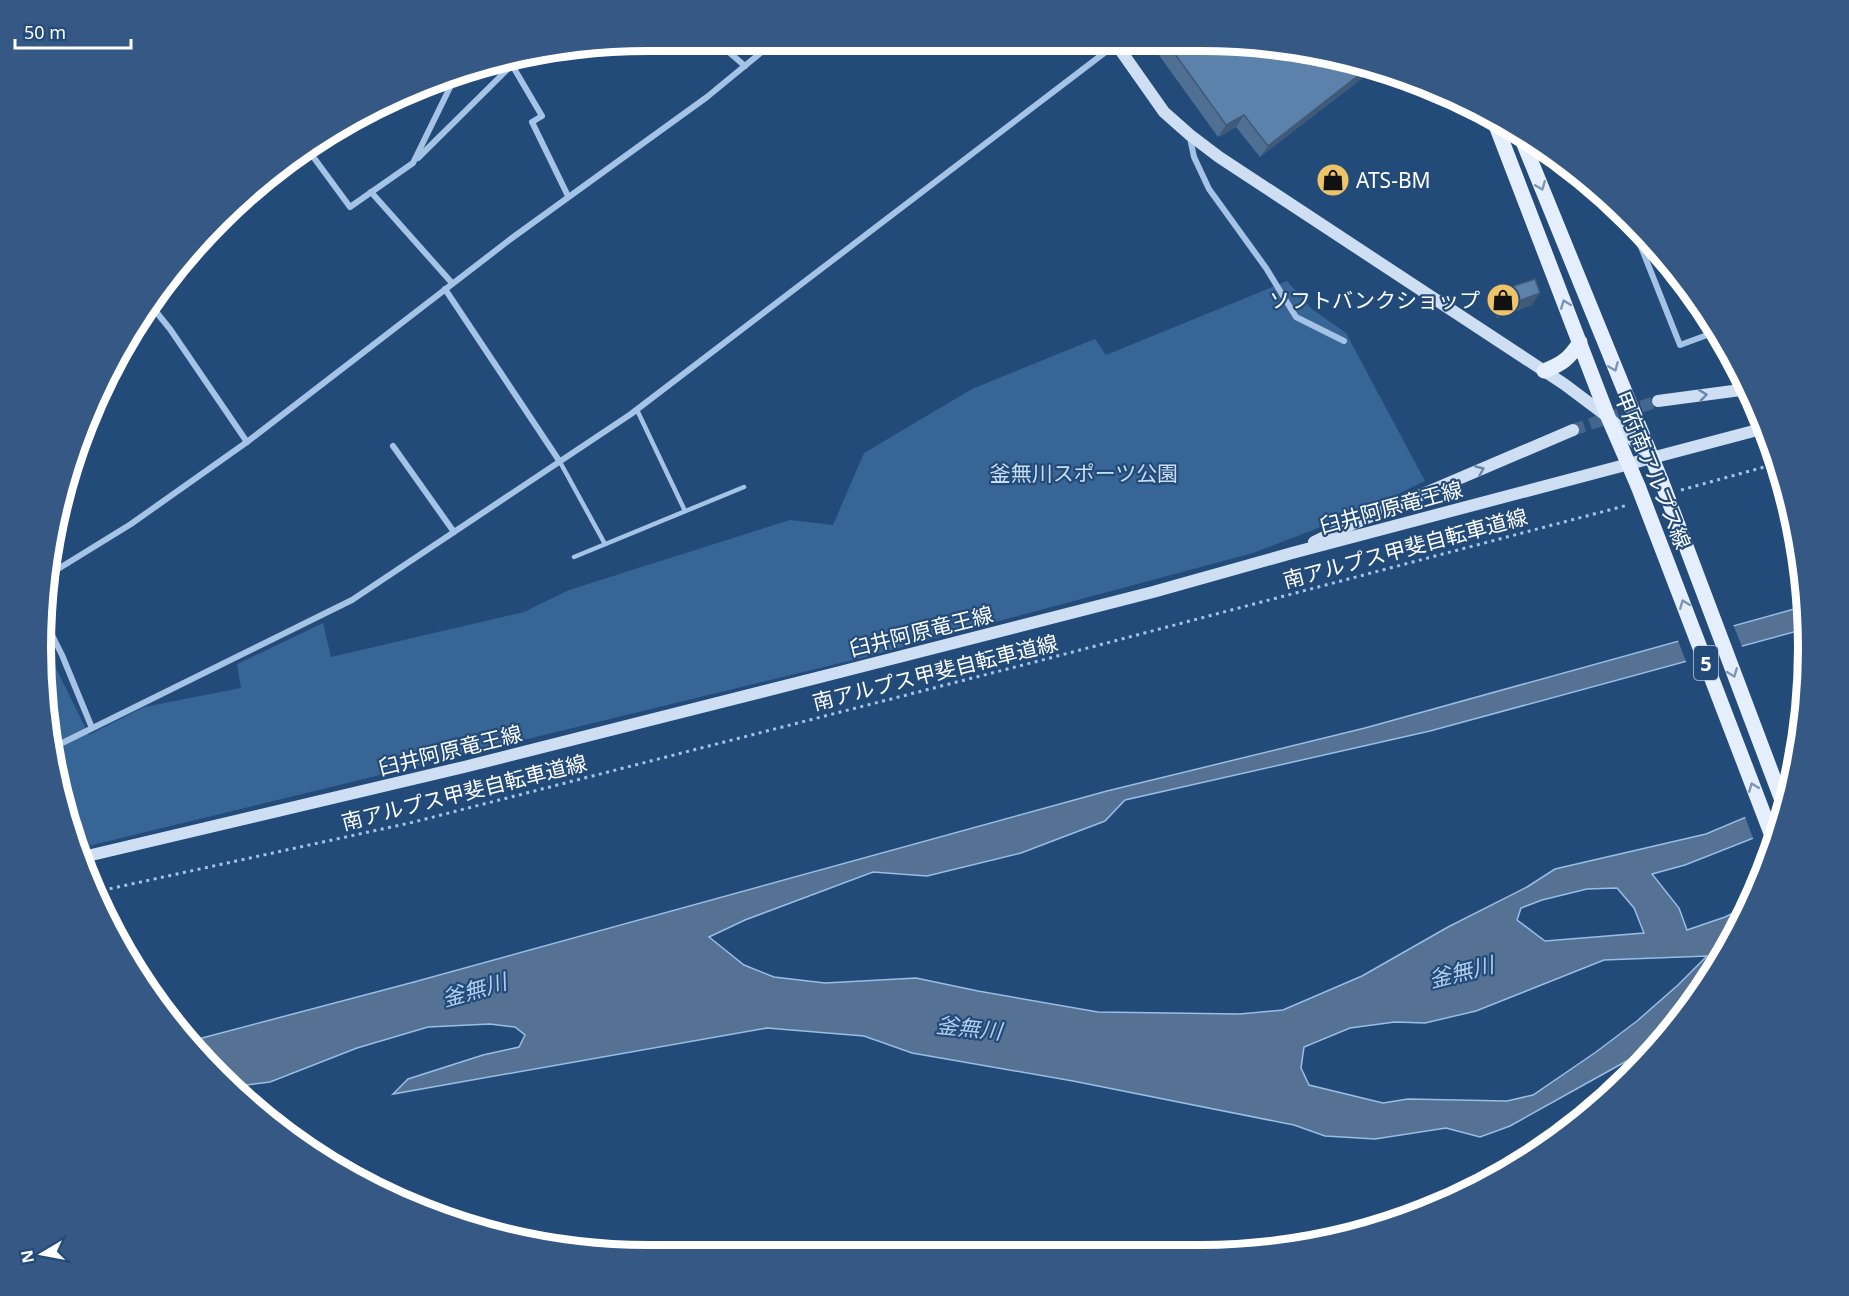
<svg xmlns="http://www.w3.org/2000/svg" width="1849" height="1296" viewBox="0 0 1849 1296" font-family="'Noto Sans','Noto Sans JP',sans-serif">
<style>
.green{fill:#376596}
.water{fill:#557294;stroke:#99bee5;stroke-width:1.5;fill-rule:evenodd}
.pier{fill:#234b79}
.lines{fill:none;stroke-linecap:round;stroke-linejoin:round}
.secondary-tunnel{stroke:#44668d;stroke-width:12;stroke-dasharray:12 6;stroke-linecap:butt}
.path{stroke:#a5c3e4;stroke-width:3;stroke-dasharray:3 4.5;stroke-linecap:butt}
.lane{stroke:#a5c3e4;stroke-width:4.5}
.street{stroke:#a5c3e4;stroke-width:6}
.secondary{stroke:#cedff4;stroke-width:12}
.primary{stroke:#e5eefc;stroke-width:15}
.primary-bridge{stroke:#e5eefc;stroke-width:15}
.wall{fill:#4f6f93}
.shaded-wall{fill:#405a78}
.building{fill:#5c81ab;stroke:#405a78;stroke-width:1.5}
.oneway{stroke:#7a94b4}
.oneway2{stroke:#6786aa}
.labels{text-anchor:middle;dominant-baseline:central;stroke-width:4.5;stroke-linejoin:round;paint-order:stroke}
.shield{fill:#234b79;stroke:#bdc9d7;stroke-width:1.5}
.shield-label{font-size:20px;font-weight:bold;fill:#fff}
.poi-label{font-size:21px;fill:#fff;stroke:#234b79;text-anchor:start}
.street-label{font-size:21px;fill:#fff;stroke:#234b79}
.park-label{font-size:21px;fill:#c8ddf3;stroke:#234b79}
.water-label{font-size:22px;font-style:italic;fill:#b0cdec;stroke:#234b79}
.rim{fill:none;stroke:#fff;stroke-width:8}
</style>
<rect width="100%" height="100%" fill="#234b79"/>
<path class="green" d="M1287,281L1312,309L1346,333L1425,481L1367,509L1253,553L865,657L80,848L52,766L41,648V638L89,735L144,707L241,688L237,664L323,623L331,657L524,612L569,590L790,520L833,525L864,453L972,389L1095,339L1106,355Z"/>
<path class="water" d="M1805,606V629L1430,731L1125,800L1105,821L1021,853L927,876L873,872L745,920L709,937L744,965L774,977L825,983L916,978L978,991L1098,1012L1240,1014L1283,1010L1362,976L1448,927L1527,887L1555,869L1706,834L1789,799L1779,828L1685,865L1652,874L1679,908L1687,930L1725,917L1751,904L1746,916L1683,1018L1674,1027L1641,1053L1510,1126L1480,1137L1446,1128L1375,1139L1325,1136L1294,1125L1073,1081L912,1053L864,1036L767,1028L393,1094L408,1079L483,1055L519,1047L525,1035L515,1027L490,1024L428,1027L357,1048L270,1082L232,1087L191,1049L187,1042L414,982L1107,791L1365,728ZM1617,888L1634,908L1644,933L1545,941L1517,920L1521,908L1542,900L1587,889ZM1707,956L1678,985L1637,1021L1596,1052L1533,1095L1507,1101L1408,1099L1383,1103L1309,1085L1301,1068L1304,1047L1350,1028L1395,1022L1425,1023L1476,1011L1604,960Z"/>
<g class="pier">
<path d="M1732,622L1743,649L1687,664L1677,638Z"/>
<path d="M1789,796L1788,805L1778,832L1754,841L1744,814Z"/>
</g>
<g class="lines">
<path class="secondary-tunnel" d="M1573,430L1658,401"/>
<g class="path">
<path d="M1760,444L1773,446"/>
<path d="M1681,490L1779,463"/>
<path d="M95,892L414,822L1050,658L1628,505"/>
</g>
<g class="lane">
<path d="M637,410L685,511"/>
<path d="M560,462L605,544"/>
<path d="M574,557L744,487"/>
</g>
<g class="street">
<path d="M716,41L745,66"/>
<path d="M512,65L542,116L532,122L568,196"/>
<path d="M1190,138L1194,157L1209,189L1266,268L1296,317L1344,341"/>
<path d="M306,147L350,207L413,163L457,73"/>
<path d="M418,158L520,57"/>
<path d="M371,192L452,283"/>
<path d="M1630,219L1680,345L1718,331"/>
<path d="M445,289L560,462"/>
<path d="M149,303L170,329L247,442"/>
<path d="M115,362L116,363"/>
<path d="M393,446L454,532"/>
<path d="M45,577L131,524L247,442L512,238L707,97L775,41"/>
<path d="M43,617L62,655L92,728"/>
<path d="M50,749L352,600L631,414L1116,44"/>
</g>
<g class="secondary">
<path d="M1114,41L1164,112L1190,135L1219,157L1564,384L1608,417L1651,457"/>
<path d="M1658,401L1748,389"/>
<path d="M1314,542L1334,532L1573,430"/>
<path d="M83,857L464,767L840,672L1153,592L1292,553L1765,428"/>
</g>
<g class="primary">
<path d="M1492,115L1608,417L1638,486"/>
<path d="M1519,132L1661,480"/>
<path d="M1544,371C1562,364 1569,359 1580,342"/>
</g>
<g class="primary-bridge">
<path d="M1661,480L1786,811"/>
<path d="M1638,486L1774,841"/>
</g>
</g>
<g class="wall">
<path d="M1148,40H1201L1374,69L1260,157L1236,127L1218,137Z"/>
<path d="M1421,83L1433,87L1437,89L1429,95Z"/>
<path d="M1499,291L1532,305L1497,318L1491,302Z"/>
</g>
<g class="shaded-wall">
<path d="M1369,67L1374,69L1260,157L1268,146Z"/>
<path d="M1435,87L1437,89L1429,95Z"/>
<path d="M1244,115L1236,127L1218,137L1226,125Z"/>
<path d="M1540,293L1532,305L1497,318L1505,306Z"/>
</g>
<g class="building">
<path d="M1165,40H1201L1320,52L1369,67L1268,146L1244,115L1226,125Z"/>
<path d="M1535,279L1540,293L1505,306L1499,291Z"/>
</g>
<defs><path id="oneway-chevron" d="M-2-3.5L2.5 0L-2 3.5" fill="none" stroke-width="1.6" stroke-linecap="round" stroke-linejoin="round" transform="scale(1.5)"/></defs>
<g class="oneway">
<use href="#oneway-chevron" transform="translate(1541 186) rotate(68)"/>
<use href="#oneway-chevron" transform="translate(1565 304) rotate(-111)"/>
<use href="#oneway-chevron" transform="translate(1614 367) rotate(67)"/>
<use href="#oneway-chevron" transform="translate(1684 604) rotate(-111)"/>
<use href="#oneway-chevron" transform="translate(1733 673) rotate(69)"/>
<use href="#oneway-chevron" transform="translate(1753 787) rotate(-111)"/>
</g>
<g class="oneway2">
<use href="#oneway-chevron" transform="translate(1703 395) rotate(-8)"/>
<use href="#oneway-chevron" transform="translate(1480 470) rotate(-23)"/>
</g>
<defs>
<g id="shop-disc" transform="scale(1.725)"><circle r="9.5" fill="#efc468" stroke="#234b79"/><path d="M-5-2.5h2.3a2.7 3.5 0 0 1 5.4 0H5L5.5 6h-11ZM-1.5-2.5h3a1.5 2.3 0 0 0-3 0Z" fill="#111"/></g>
</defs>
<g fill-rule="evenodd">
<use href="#shop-disc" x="1333" y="180"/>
<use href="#shop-disc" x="1503" y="300"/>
</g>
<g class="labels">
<rect class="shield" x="1694" y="646" width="24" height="34" rx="4.5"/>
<g class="shield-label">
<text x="1706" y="663">5</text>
</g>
<g class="poi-label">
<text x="1356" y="180">ATS-BM</text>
<text x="1480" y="300" text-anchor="end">ソフトバンクショップ</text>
</g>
<g class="street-label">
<text transform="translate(1653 470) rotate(68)">甲府南アルプス線</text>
<text transform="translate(1391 507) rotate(-15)">臼井阿原竜王線</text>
<text transform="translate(1405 548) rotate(-15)">南アルプス甲斐自転車道線</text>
<text transform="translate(921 631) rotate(-14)">臼井阿原竜王線</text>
<text transform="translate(935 672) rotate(-14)">南アルプス甲斐自転車道線</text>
<text transform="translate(450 750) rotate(-14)">臼井阿原竜王線</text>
<text transform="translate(464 792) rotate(-14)">南アルプス甲斐自転車道線</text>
</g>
<g class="park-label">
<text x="1084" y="473">釜無川スポーツ公園</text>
</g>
<g class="water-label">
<text transform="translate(1461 971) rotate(-14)">釜無川</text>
<text transform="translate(474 989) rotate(-16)">釜無川</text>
<text transform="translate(969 1027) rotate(6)">釜無川</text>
</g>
</g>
<path d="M0 0H1849V1296H0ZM648 51H1201A597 597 0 0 1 1798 648V648A597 597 0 0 1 1201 1245H648A597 597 0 0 1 51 648V648A597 597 0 0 1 648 51Z" fill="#355984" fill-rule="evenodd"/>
<path class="rim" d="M648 51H1201A597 597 0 0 1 1798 648V648A597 597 0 0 1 1201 1245H648A597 597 0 0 1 51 648V648A597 597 0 0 1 648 51Z"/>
<g transform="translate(42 1254) rotate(260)" stroke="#234b79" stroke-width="4.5" paint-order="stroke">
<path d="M0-4.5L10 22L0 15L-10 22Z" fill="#ffffff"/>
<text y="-9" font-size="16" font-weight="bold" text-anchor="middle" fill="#ffffff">N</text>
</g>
<path d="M15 39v9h116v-9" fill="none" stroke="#ffffff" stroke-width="3"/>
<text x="24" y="39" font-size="18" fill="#ffffff" stroke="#234b79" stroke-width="4.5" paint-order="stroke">50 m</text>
</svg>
